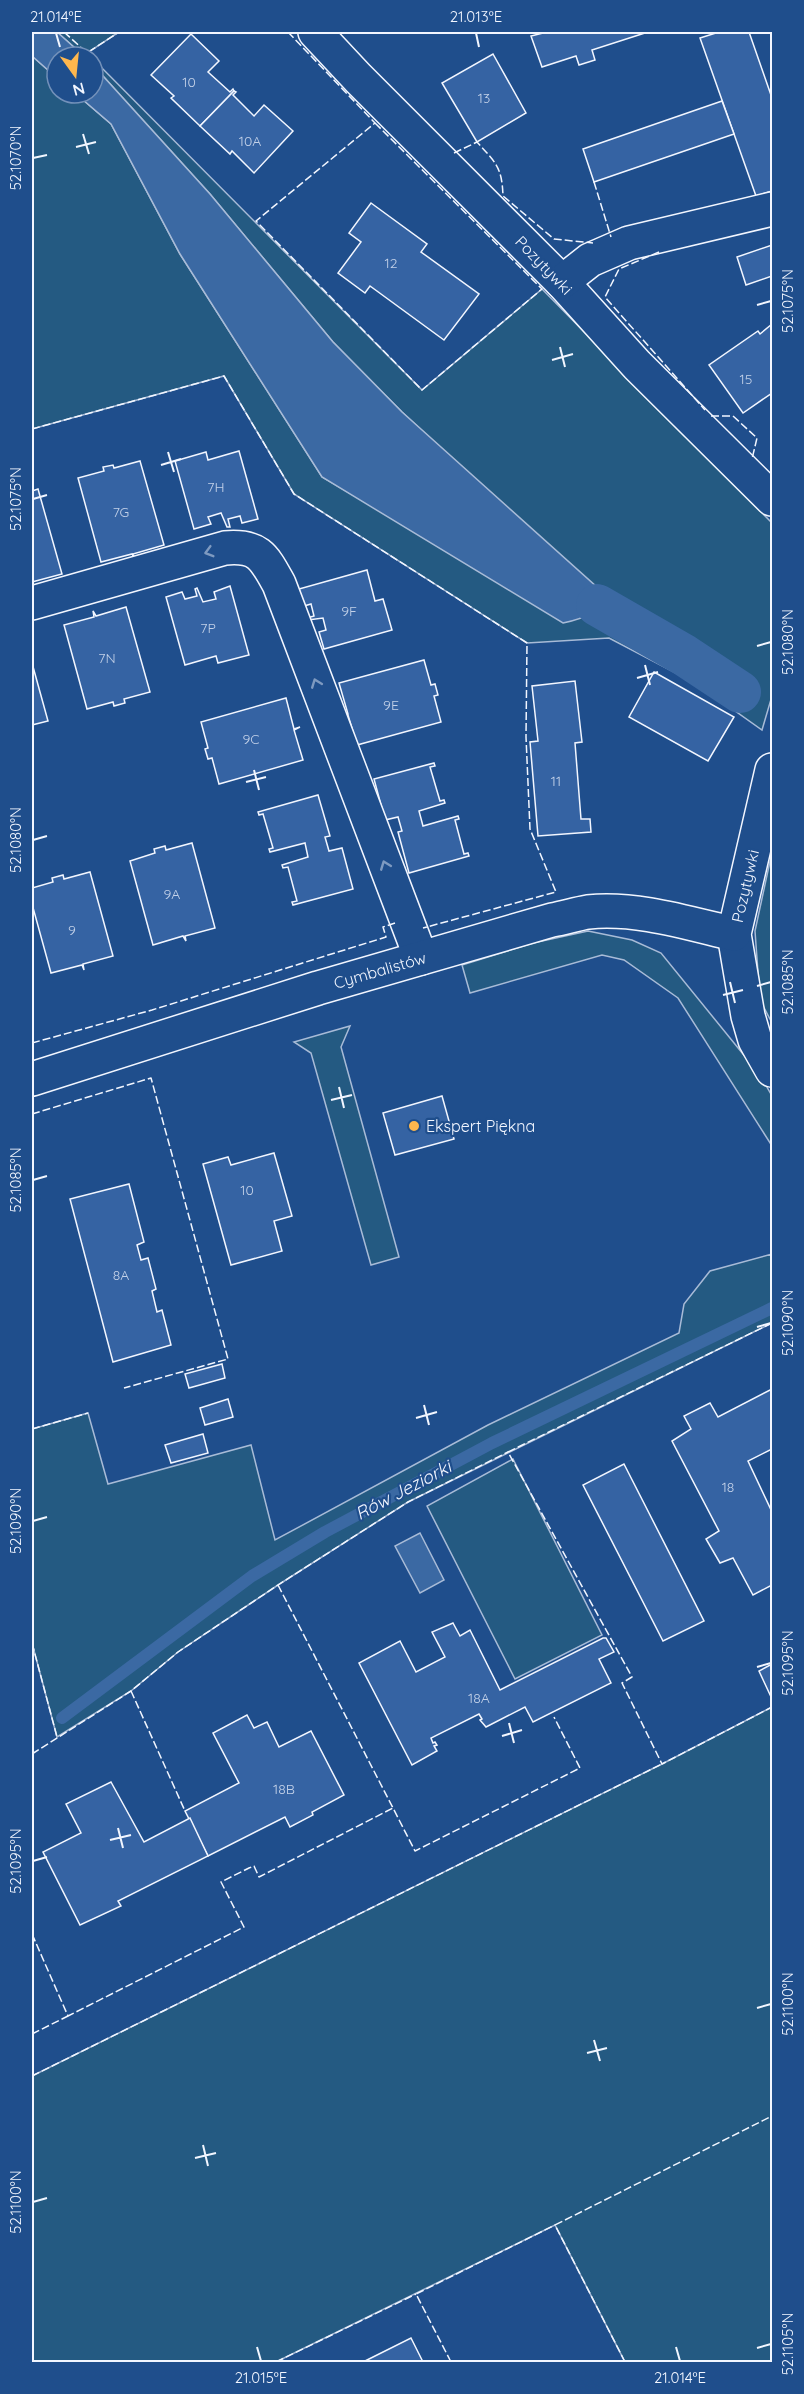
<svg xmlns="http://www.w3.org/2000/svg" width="804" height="2394" viewBox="0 0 804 2394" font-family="Quicksand,sans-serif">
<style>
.green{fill:#245a82;stroke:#a8bbd7;stroke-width:1.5}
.water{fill:#3b69a3;stroke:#a8bbd7;stroke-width:1.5}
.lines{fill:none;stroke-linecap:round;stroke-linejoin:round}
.stream{stroke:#3b69a3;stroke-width:12}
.canal{stroke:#3b69a3;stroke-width:42}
.building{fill:#3563a3;stroke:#f2f6ff;stroke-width:1.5}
.minor-casing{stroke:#f2f6ff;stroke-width:36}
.minor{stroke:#1f4e8c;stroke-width:33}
.fence{stroke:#f2f6ff;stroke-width:1.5;stroke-dasharray:8 3;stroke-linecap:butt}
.oneway{stroke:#7e9ac0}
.ticks{fill:none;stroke:#f2f6ff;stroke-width:2}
.poi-dot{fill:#ffb74d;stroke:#1f4e8c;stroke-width:2}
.labels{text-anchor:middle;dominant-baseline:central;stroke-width:4.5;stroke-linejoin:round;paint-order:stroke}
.number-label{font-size:14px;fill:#c3d1e8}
.street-label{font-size:16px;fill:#f2f6ff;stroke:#1f4e8c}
.poi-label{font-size:16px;fill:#f2f6ff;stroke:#1f4e8c;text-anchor:start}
.water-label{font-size:18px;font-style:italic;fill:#f2f6ff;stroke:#1f4e8c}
.neatline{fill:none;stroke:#f2f6ff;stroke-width:2}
.ticks-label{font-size:15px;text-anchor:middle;fill:#f2f6ff}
</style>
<rect width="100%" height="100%" fill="#1f4e8c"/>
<g class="green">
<path d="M57,32H119L87,53L91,57H85Z"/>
<path d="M32,56L57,78V93H75L111,124L180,254L322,477L411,529L584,619L597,605L600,596L402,412L333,342L210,194L93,65V59L422,390L542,289L772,523V696L762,730L697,684L609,638L527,643L294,494L224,376L32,429Z"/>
<path d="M772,852V1023L760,1000L755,931Z"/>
<path d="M588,931L632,940L661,953L760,1075L772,1096V1146L678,998L624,960L602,955L470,993L462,965L533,943Z"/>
<path d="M350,1026L341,1047L399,1257L371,1265L311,1053L294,1042Z"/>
<path d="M772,1254V1323L408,1502L278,1585L178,1652L131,1691L57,1737L32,1643V1429L88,1413L108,1484L251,1445L275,1540L488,1425L679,1333L684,1304L710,1271Z"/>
<path d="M513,1459L602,1635L515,1679L427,1506Z"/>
<path d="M772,1707V2362H625L555,2225L276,2362H32V2076L662,1764Z"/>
</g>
<g class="water">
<path d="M32,32H57L85,57H57V78L32,56Z"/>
<path d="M93,65L210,194L333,342L402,412L598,588C605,613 582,619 563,623L322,477L180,254L111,124L75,93H93Z"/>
<path d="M420,1533L444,1580L420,1593L395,1546Z"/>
</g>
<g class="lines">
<path class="stream" d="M62,1718L252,1576L325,1532L492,1443L772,1308"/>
<path class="canal" d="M597,605L684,655L740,692"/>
</g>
<g class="building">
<path d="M547,32H648L592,50L595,60L579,65L576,56L542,67L531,36Z"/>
<path d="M719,32H749L772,98V191L756,196L700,38Z"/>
<path d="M191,34L219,61L208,72L230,92L233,89L234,91L200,126L171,98L174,96L151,75Z"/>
<path d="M493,54L526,113L477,142L442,83Z"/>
<path d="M234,91L236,92L233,95L254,116L264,105L293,131L254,173L232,151L230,154L200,126Z"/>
<path d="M722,101L734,134L594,182L583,149Z"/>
<path d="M371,203L427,244L421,252L479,294L444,340L370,286L365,293L338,273L361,242L349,233Z"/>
<path d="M772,245V276L746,285L737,257Z"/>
<path d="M772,324V393L743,413L709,365L758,331L760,334Z"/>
<path d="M239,451L258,519L242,523L240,516L228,519L230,527H227L221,513L208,517L211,524L194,529L175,461L206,452L208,460Z"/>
<path d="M140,461L164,545L133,554L135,560L132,554L101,562L78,478L104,471L103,467L113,465L114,468Z"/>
<path d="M38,489L62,574L32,582V491Z"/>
<path d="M367,570L375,601L383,599L392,630L324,649L319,632L326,630L323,618L308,620L307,618L314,616L311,604L304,606L299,589Z"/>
<path d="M230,586L249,655L218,663L216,656L185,665L166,597L182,592L185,599L197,596L195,589L197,588L203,602L216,599L214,592Z"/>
<path d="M126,607L150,692L124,699L125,703L114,706L113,702L87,709L64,625L94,617L93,611L96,616Z"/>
<path d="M424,660L431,685L435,684L438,695L434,696L441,722L357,745L348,715L343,716L348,714L339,683Z"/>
<path d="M32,663L48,721L32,725Z"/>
<path d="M654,672L734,717L708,761L629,717Z"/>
<path d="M575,681L582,742L575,743L581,819H590L591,832L538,836L530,742L538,741L532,686Z"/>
<path d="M286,698L294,729L300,727L294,730L303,760L219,784L212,758L208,759L205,749L208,748L201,722Z"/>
<path d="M434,763L435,766L430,767L440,801L444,800L445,803L419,811L423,826L458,816L459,819L455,820L464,854L468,853L469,856L409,873L398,832L402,831L398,817L385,820L374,779Z"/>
<path d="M318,795L330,836L325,837L329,851L342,848L353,889L293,905L292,902L297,901L288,867L283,868L282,865L308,857L305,843L270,852L269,849L273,848L263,814L259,815L258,812Z"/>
<path d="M192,843L215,928L185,936L186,941L183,936L153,945L130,861L155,853L154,849L165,846L166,850Z"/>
<path d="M90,872L113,956L83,964L84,970L82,965L51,973L32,904V888L53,882L52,878L63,875L64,879Z"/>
<path d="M442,1096L454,1139L395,1155L383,1113Z"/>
<path d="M274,1153L292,1216L274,1221L282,1251L231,1265L203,1164L228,1157L231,1165Z"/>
<path d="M129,1184L144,1242L137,1245L141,1260L148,1258L156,1289L152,1291L157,1312L162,1310L171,1345L113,1362L70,1199Z"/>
<path d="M222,1364L225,1378L189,1388L185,1374Z"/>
<path d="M772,1389V1449L748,1461L772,1512V1585L753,1595L733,1558L720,1563L706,1539L719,1531L672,1441L691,1429L684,1416L710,1403L718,1417Z"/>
<path d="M228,1399L233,1417L205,1425L200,1408Z"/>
<path d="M203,1434L208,1453L171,1463L165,1445Z"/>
<path d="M624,1464L704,1621L663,1641L583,1485Z"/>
<path d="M453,1623L460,1636L470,1630L500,1690L603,1638H606L614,1652L599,1659L611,1683L533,1722L525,1707L486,1727L480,1720L482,1719L479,1714L431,1738L433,1743L435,1742L437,1745L434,1746L437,1751L412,1765L359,1663L400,1641L416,1672L445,1657L432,1632Z"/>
<path d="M772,1664V1699L759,1671Z"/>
<path d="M247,1715L254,1728L267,1722L279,1747L311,1731L344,1795L312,1812L313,1815L290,1827L285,1817L208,1856L185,1811L239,1783L213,1733Z"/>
<path d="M111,1782L144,1842L190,1818L208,1856L118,1901L121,1906L80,1925L43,1852L81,1833L66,1804Z"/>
<path d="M411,2338L423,2362H363Z"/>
</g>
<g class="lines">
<g class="minor-casing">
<g id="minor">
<path d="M315,32L358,78L562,282L637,365L772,499"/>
<path d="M562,282L590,260L629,243L772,209"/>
<path d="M32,603L225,548C259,545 264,557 279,584L421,958"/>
<path d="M772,770L734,934L748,1016L755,1040L772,1070"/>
<path d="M32,1079L318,988L552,920C564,918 576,914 588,912C637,907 687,923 734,934"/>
</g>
</g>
<use href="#minor" class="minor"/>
<g class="fence">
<path d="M64,32L87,53L119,32"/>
<path d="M288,32L375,123"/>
<path d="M375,123L542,289L422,390L256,221Z"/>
<path d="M454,153L477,142C496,163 502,167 503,196L554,239L593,243"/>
<path d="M594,182L611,237"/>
<path d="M659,252L619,269L605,297L705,410"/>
<path d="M711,416H733L757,438L752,459"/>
<path d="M32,429L224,376L294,494L527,643L526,737L530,829L556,892L423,928"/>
<path d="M32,1043L152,1010L386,937L383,927L395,923"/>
<path d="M32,1114L151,1078L228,1359L124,1388"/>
<path d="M772,1323L508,1452L632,1677L622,1683L662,1764L772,1707"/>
<path d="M32,1429L88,1413"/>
<path d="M278,1585L393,1808"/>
<path d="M32,1643L57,1737"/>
<path d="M131,1691L185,1811"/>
<path d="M32,1754L131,1691L178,1652L278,1585L408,1502L508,1452"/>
<path d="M32,1934L68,2016L244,1927L221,1882L249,1868L254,1866L259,1877L393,1808L415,1851L580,1768L554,1717"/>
<path d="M32,2034L68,2016"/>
<path d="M32,2076L662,1764"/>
<path d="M276,2362L416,2294"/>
<path d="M451,2362L416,2294L555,2225"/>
<path d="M625,2362L555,2225L772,2116"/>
</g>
</g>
<defs><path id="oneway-chevron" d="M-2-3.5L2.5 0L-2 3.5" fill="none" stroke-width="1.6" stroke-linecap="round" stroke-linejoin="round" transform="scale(1.5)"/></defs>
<g class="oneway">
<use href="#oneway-chevron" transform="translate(209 552) rotate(164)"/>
<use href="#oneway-chevron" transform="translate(316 683) rotate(-111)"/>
<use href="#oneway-chevron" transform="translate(385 865) rotate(-111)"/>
</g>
<path class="ticks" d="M56,33L60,47M476,33L479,47M83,134L89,154M76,147L96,142M33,158L47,155M757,305L771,301M560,347L565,367M552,360L573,354M168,452L174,472M161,465L181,459M33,499L47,495M757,646L771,642M645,665L650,685M637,678L658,672M254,770L259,790M246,782L266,777M33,840L47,836M730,982L735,1003M757,986L771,982M723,995L743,990M339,1087L344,1108M331,1100L352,1095M33,1180L47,1176M757,1327L771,1323M424,1405L429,1425M416,1418L437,1412M33,1521L47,1517M757,1667L771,1663M509,1723L514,1743M502,1736L522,1730M118,1828L123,1848M110,1840L131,1835M33,1861L47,1857M757,2008L771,2004M594,2040L600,2061M587,2053L607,2048M203,2145L208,2166M195,2158L216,2153M33,2202L47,2198M257,2347L261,2361M676,2347L680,2361M757,2348L771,2344"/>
<circle class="poi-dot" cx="414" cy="1126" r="6"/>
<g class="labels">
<g class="number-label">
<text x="189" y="82">10</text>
<text x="484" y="98">13</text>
<text x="250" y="141">10A</text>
<text x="391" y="263">12</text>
<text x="746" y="379">15</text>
<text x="216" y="487">7H</text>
<text x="121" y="512">7G</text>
<text x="349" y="611">9F</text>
<text x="208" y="628">7P</text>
<text x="107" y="658">7N</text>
<text x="391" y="705">9E</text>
<text x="251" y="739">9C</text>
<text x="556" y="781">11</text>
<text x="172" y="894">9A</text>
<text x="72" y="930">9</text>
<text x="247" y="1190">10</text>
<text x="121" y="1275">8A</text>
<text x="728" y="1487">18</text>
<text x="479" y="1698">18A</text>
<text x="284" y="1789">18B</text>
</g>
<g class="street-label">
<text transform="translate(544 265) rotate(46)">Pozytywki</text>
<text transform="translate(745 886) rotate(-77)">Pozytywki</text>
<text transform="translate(380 970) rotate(-16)">Cymbalistów</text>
</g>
<g class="poi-label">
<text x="426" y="1126">Ekspert Piękna</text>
</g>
<g class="water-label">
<text transform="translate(403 1490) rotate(-28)">Rów Jeziorki</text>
</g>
</g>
<rect width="804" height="2394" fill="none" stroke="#1f4e8c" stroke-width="66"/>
<g transform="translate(75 75) rotate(165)"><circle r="28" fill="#1f4e8c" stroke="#7391ba" stroke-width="1.5"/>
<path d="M0-4.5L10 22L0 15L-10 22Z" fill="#ffb74d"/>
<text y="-9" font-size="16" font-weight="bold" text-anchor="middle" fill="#f2f6ff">N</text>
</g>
<rect x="33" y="33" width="738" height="2328" class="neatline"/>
<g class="ticks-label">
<text x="56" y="22">21.014°E</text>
<text x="476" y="22">21.013°E</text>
<text transform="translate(16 158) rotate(-90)" y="5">52.1070°N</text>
<text transform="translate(788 301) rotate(-90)" y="5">52.1075°N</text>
<text transform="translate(16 499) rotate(-90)" y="5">52.1075°N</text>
<text transform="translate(788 642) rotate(-90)" y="5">52.1080°N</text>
<text transform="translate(16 840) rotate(-90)" y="5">52.1080°N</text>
<text transform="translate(788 982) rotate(-90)" y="5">52.1085°N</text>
<text transform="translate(16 1180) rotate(-90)" y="5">52.1085°N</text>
<text transform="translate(788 1323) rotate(-90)" y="5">52.1090°N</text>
<text transform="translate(16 1521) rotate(-90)" y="5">52.1090°N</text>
<text transform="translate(788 1663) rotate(-90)" y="5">52.1095°N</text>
<text transform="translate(16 1861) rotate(-90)" y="5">52.1095°N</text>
<text transform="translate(788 2004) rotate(-90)" y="5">52.1100°N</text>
<text transform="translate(16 2202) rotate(-90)" y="5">52.1100°N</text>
<text transform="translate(788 2344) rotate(-90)" y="5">52.1105°N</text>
<text x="261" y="2383">21.015°E</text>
<text x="680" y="2383">21.014°E</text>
</g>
</svg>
